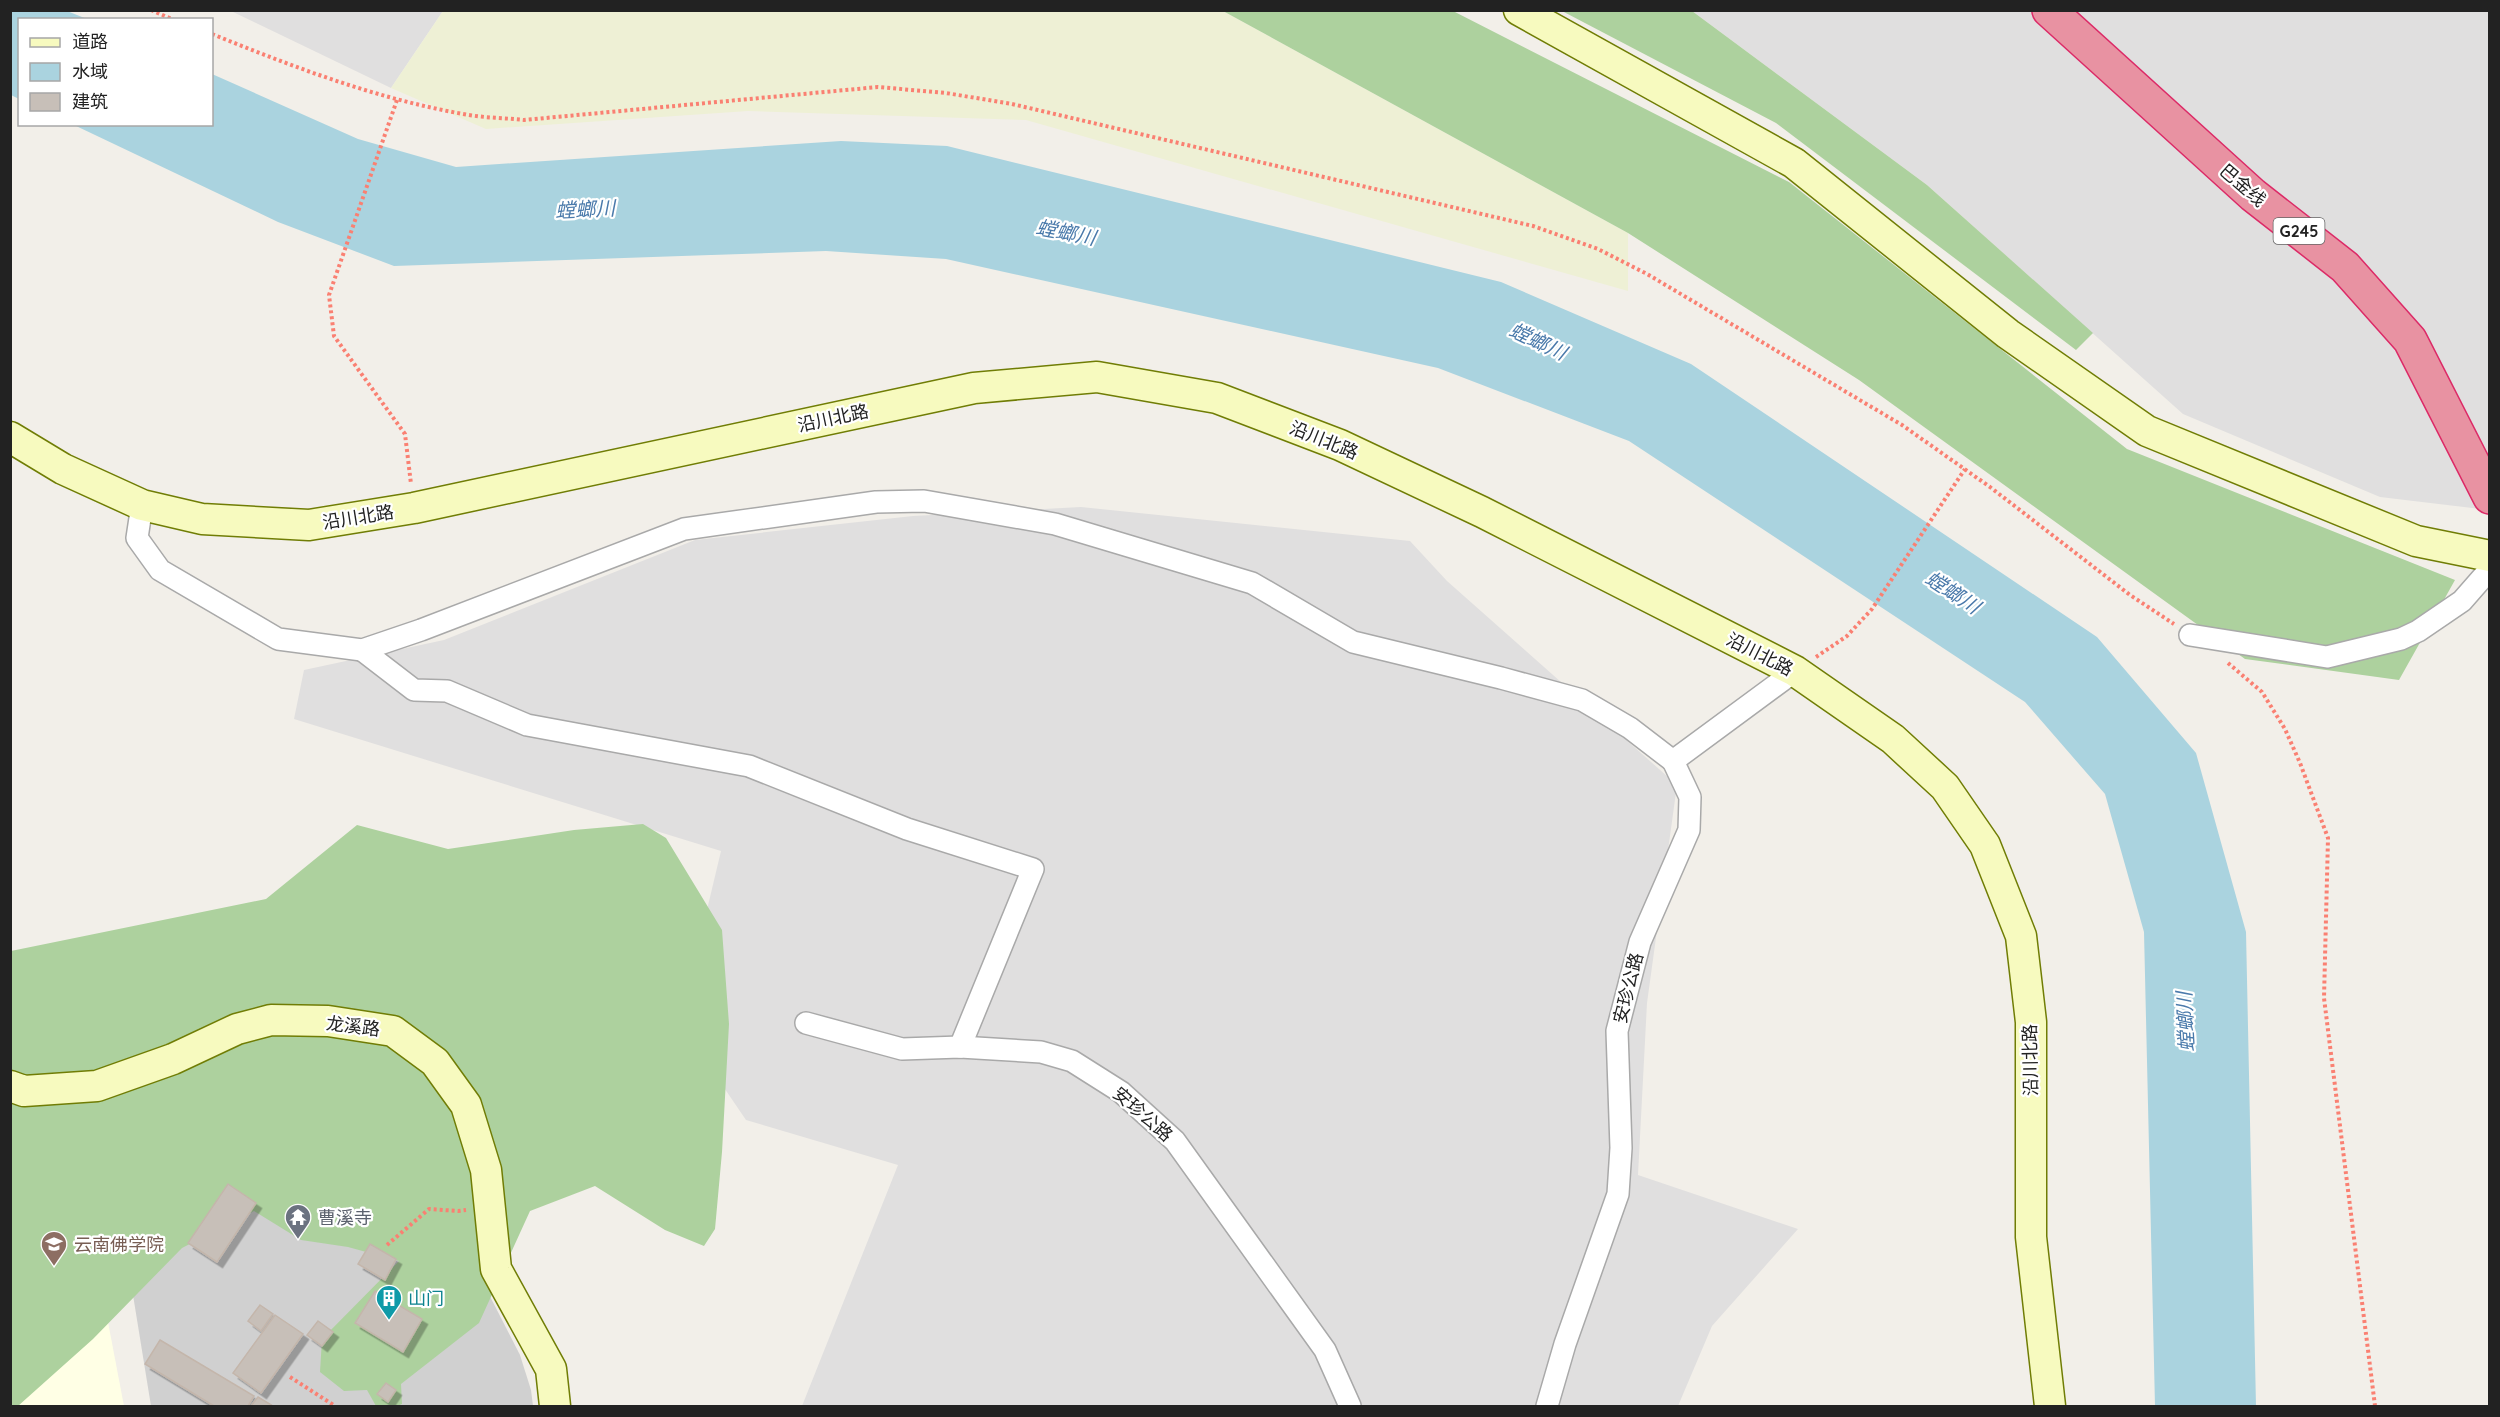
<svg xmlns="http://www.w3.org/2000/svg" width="2500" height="1417" viewBox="0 0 2500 1417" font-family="Quicksand,'Noto Sans SC',sans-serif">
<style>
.residential{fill:#e0dfdf}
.education{fill:#ffffe5}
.religious{fill:#d0d0d0}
.farmland{fill:#eef0d5}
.forest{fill:#add19e}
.water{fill:#aad3df}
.building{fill:#c7bfb8;stroke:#c4b6ab;stroke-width:1.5;filter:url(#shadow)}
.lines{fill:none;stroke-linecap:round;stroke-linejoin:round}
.street-casing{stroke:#a9a9a9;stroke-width:24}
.secondary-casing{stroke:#707d05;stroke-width:33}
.highway-casing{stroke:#dc2a67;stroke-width:36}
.path{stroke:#fa8072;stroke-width:4;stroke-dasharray:3 3;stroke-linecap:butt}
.street{stroke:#fff;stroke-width:21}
.secondary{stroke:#f7fabf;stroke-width:30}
.highway{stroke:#e892a2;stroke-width:33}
.labels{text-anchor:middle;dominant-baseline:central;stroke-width:4.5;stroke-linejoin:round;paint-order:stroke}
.shield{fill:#fff;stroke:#646464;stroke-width:1.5}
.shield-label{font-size:16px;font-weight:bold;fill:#222}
.street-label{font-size:18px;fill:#222;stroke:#fff}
.worship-label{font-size:18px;fill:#5b616d;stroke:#fff;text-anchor:start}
.education-label{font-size:18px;fill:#785e54;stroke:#fff;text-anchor:start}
.culture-label{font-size:18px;fill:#0d838f;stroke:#fff;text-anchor:start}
.water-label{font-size:20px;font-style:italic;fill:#4a7aab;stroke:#fff}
</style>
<defs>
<filter id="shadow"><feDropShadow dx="5.5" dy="5.5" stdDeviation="0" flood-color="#0004"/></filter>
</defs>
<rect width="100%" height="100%" fill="#f2efe9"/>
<g class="residential">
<path d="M231,11H443L391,88Z"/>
<path d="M1692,11H2489V510L2380,497L2183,414L1927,185Z"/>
<path d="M1081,507L1410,541L1447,581L1677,785L1647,1003L1638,1175L1798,1229L1712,1326L1678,1406H802L898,1165L746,1120L680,1023L721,851L294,719L304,670L444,640L695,540L913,516Z"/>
</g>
<path class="education" d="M10,1111L71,1128L124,1406H11Z"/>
<path class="religious" d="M103,1110L478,1273L520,1355L531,1390L533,1406H151Z"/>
<path class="farmland" d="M443,11H1223L1628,233V291L1026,120L748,111L486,129L391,88Z"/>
<g class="forest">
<path d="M1223,11H1453L1789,182L2127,449L2455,580L2399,680L2245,659L1859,380L1628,233Z"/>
<path d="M1562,11H1692L1927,185L2093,333L2076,350L1776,123Z"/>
<path d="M643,824L666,838L722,930L729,1024L722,1152L715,1229L704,1246L665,1230L595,1186L530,1211L479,1323L401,1384L402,1404L397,1406H376L367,1390L344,1391L320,1372L322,1339L399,1261L348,1247L301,1240L254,1211L182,1248L93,1339L18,1406H11V951L266,899L357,825L448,849L574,830Z"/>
</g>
<g class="water">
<path d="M10,11H67L87,19L20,20L19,99L11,95Z"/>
<path d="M212,74L358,139L456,167L841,141L947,146L1501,282L1691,364L2097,637L2196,753L2246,932L2256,1406H2155L2144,932L2105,794L2025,702L1629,441L1438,368L946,259L826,251L394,266L278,222L74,125L212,124Z"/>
</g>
<g class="building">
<path d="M228,1184L256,1203L217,1262L188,1243Z"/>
<path d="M370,1244L396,1259L385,1280L358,1264Z"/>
<path d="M375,1291L422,1319L403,1352L355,1323Z"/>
<path d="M260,1305L273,1314L261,1331L248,1321Z"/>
<path d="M275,1315L303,1334L261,1393L233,1373Z"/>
<path d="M318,1321L333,1332L322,1346L307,1335Z"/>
<path d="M160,1340L254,1396L248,1406H214L145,1364Z"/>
<path d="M386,1383L396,1390L388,1402L377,1394Z"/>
<path d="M258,1397L273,1406H251Z"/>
</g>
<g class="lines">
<g class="street-casing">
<g id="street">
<path d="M142,505L137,538L160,570L278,639L362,650L421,630L684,529L876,502L924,501L1055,524L1252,583L1353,642L1501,678L1582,700L1630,728L1673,761"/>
<path d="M2190,635L2327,657L2401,639L2418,631L2462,601L2490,569"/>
<path d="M362,650L414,690L447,691L527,725L749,766L907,829L1033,869L960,1047"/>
<path d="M806,1023L902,1049L960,1047L1041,1052L1072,1061L1121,1092L1175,1141L1325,1350L1350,1406"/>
<path d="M1547,1406L1565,1344L1618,1194L1621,1148L1617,1031L1640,942L1689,830L1690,797L1673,761L1795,671"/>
</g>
</g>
<g class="secondary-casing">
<g id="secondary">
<path d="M1519,10L1794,163L2008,334L2147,431L2416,541L2490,556"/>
<path d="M10,437L63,469L142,505L202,519L309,525L414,508L974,388L1097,377L1217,398L1340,445L1482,512L1795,671L1893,739L1945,787L1985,845L2021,936L2031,1022V1237L2050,1406"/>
<path d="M10,1086L24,1091L97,1086L173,1059L237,1029L271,1020L328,1021L393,1031L435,1062L466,1105L486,1170L496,1269L551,1369L555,1406"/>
</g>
</g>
<g class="highway-casing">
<path id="highway" d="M2049,10L2253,195L2345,267L2410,340L2490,497"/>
</g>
<g class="path">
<path d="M151,10L174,20"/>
<path d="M212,34C296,68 380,100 469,115C487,118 506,118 524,120L878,87L946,93L1012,104L1533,226L1598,249L1647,274L1902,425L1990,487L2130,595L2174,624"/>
<path d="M397,100L329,295L334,336L405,434L411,484"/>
<path d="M1816,657L1847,636L1872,609L1965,469"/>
<path d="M2228,663L2262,692L2285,729L2300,763L2328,838L2324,998L2375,1406"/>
<path d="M387,1245L429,1209L458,1211L466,1210"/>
<path d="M290,1377L335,1406"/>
</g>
<use href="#street" class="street"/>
<use href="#secondary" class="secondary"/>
<use href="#highway" class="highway"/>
</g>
<defs>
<g id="temple-pin" transform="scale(1.35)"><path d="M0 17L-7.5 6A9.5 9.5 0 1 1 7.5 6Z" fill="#6b7280" stroke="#fff"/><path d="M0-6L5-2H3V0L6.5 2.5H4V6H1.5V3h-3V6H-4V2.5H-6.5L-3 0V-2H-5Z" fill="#fff"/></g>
<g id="university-pin" transform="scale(1.35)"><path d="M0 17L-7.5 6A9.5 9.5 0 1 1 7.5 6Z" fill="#8d6e63" stroke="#fff"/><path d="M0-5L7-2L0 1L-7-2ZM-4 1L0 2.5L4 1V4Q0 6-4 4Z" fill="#fff"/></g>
<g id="building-pin" transform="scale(1.35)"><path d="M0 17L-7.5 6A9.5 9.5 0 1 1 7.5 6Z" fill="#0f9aa8" stroke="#fff"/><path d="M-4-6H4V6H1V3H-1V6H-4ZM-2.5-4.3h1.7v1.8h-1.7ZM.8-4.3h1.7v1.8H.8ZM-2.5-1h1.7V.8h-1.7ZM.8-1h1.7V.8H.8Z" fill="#fff"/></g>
</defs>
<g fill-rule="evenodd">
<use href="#temple-pin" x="298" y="1217"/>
<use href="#university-pin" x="54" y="1244"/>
<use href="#building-pin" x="389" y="1298"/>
</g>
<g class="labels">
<rect class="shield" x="2273.5" y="218" width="51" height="26" rx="4.5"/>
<g class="shield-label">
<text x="2299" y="231">G245</text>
</g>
<g class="street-label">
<text transform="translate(2243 185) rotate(41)">巴金线</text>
<text transform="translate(833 418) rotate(-12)">沿川北路</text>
<text transform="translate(1324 440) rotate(22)">沿川北路</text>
<text transform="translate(358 517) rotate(-9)">沿川北路</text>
<text transform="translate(1760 654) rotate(27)">沿川北路</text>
<text transform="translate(1628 988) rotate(-76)">安珍公路</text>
<text transform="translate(353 1026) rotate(7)">龙溪路</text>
<text transform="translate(2030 1060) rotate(-91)">沿川北路</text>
<text transform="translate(1143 1114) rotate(41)">安珍公路</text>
</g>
<g class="worship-label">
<text x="318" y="1217">曹溪寺</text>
</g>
<g class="education-label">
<text x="74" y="1244">云南佛学院</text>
</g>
<g class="culture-label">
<text x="408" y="1298">山门</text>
</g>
<g class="water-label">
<text transform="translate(585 209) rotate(-3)">螳螂川</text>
<text transform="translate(1066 232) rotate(11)">螳螂川</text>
<text transform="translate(1538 341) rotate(25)">螳螂川</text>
<text transform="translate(1953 592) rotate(33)">螳螂川</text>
<text transform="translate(2185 1022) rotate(-93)">螳螂川</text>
</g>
</g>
<rect width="2500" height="1417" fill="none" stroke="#222222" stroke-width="24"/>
<rect x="18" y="18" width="195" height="108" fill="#ffffff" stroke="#a7a7a7" stroke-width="1.5"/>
<rect x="30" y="38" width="30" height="9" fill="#f7fabf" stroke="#a7a7a7" stroke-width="1.5"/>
<text x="72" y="48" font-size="18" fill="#222222">道路</text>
<rect x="30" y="63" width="30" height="18" fill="#aad3df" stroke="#a7a7a7" stroke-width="1.5"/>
<text x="72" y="78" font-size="18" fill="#222222">水域</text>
<rect x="30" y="93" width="30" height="18" fill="#c7bfb8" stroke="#a7a7a7" stroke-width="1.5"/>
<text x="72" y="108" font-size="18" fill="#222222">建筑</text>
</svg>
